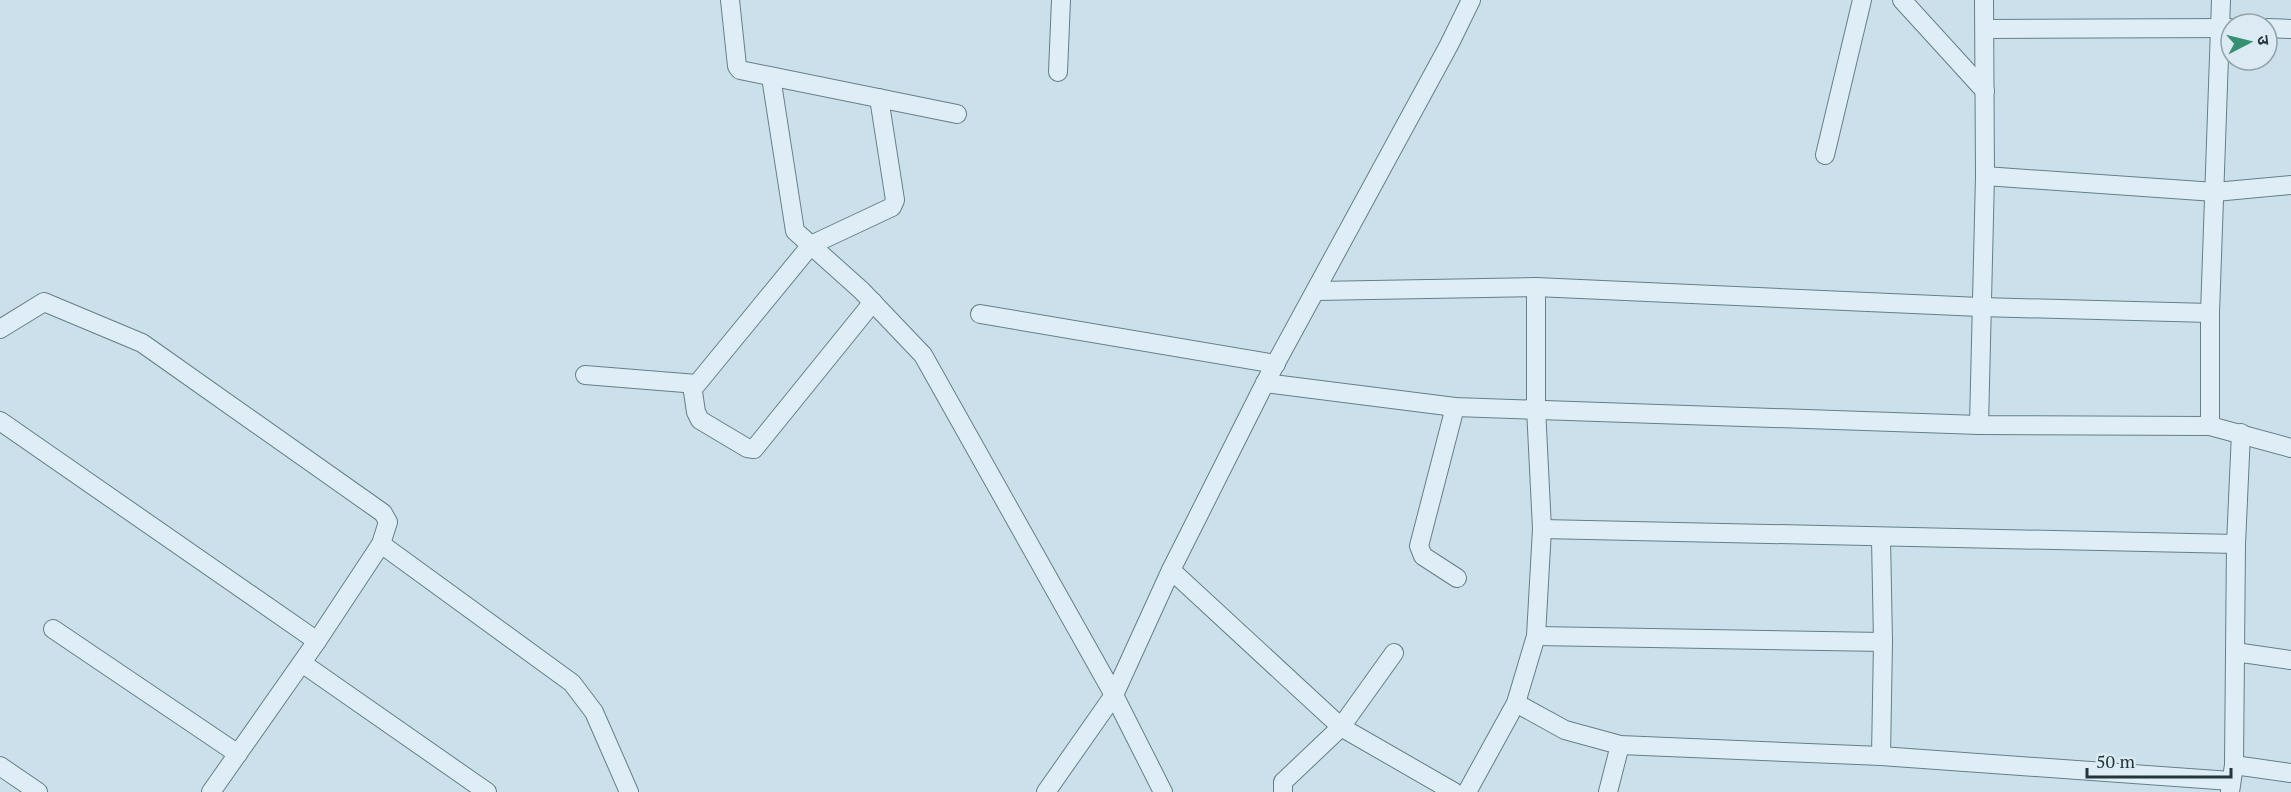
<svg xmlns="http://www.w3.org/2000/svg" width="2291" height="792" viewBox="0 0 2291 792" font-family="'PT Serif','Noto Sans Devanagari',serif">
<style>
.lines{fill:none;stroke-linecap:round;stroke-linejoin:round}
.street-casing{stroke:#618087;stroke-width:20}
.street{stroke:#dfeef6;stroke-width:18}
</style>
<rect width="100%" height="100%" fill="#cce0eb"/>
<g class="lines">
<g class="street-casing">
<g id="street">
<path d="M730,0L737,66L740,70L957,114"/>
<path d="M1902,0L1985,91"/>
<path d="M2267,28L2291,29"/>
<path d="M1985,29L2231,28"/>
<path d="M1058,72L1061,0"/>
<path d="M771,77L795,231L861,290L923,355L1114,695L1163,792"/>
<path d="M1825,155L1862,0"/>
<path d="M1985,176L2215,192L2291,185"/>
<path d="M1316,291L1536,287L1980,307L2210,313"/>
<path d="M980,314L1276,364"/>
<path d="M0,329L44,302L142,343L383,513L388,522L381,544L317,641L211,792"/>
<path d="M585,375L697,384L811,245L892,207L895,200L879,98"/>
<path d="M1265,383L1455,407L1979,425L2210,426L2291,448"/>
<path d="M692,385L696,412L700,420L747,448L754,449L873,302"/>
<path d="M1455,407L1419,546L1423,556L1457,578"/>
<path d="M0,421L317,641"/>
<path d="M1979,425L1985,176L1984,0"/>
<path d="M2210,426V313L2221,0"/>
<path d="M1542,529L2236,544"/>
<path d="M381,544L572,683L594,712L629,792"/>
<path d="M1171,570L1341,727L1454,792"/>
<path d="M53,629L238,754"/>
<path d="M1536,636L1883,642L1881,538"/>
<path d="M2235,652L2291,660"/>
<path d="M302,663L487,792"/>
<path d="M1516,703L1565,730L1620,745L1881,756L2231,781"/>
<path d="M1881,756L1883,642"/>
<path d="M2234,765L2291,773"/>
<path d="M0,766L38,792"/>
<path d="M1046,792L1114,695L1171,570L1265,383L1449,45L1471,0"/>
<path d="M1283,792V782L1341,727L1394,653"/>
<path d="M1467,792L1516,703L1536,636L1542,529L1536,408V287"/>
<path d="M1608,792L1620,745"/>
<path d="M2230,792L2234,765L2236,544L2241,433"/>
</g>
</g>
<use href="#street" class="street"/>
</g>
<g transform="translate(2249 42) rotate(83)"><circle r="28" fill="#dbeaf3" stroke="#91a2a9" stroke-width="1.5"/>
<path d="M0-4.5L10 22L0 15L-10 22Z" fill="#379071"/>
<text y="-9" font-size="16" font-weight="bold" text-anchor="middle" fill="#233639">उ</text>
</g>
<path d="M2087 768v9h144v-9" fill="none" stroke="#233639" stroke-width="3"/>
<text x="2096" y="768" font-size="18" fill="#233639" stroke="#dbeaf3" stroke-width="4.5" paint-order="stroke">50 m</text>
</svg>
